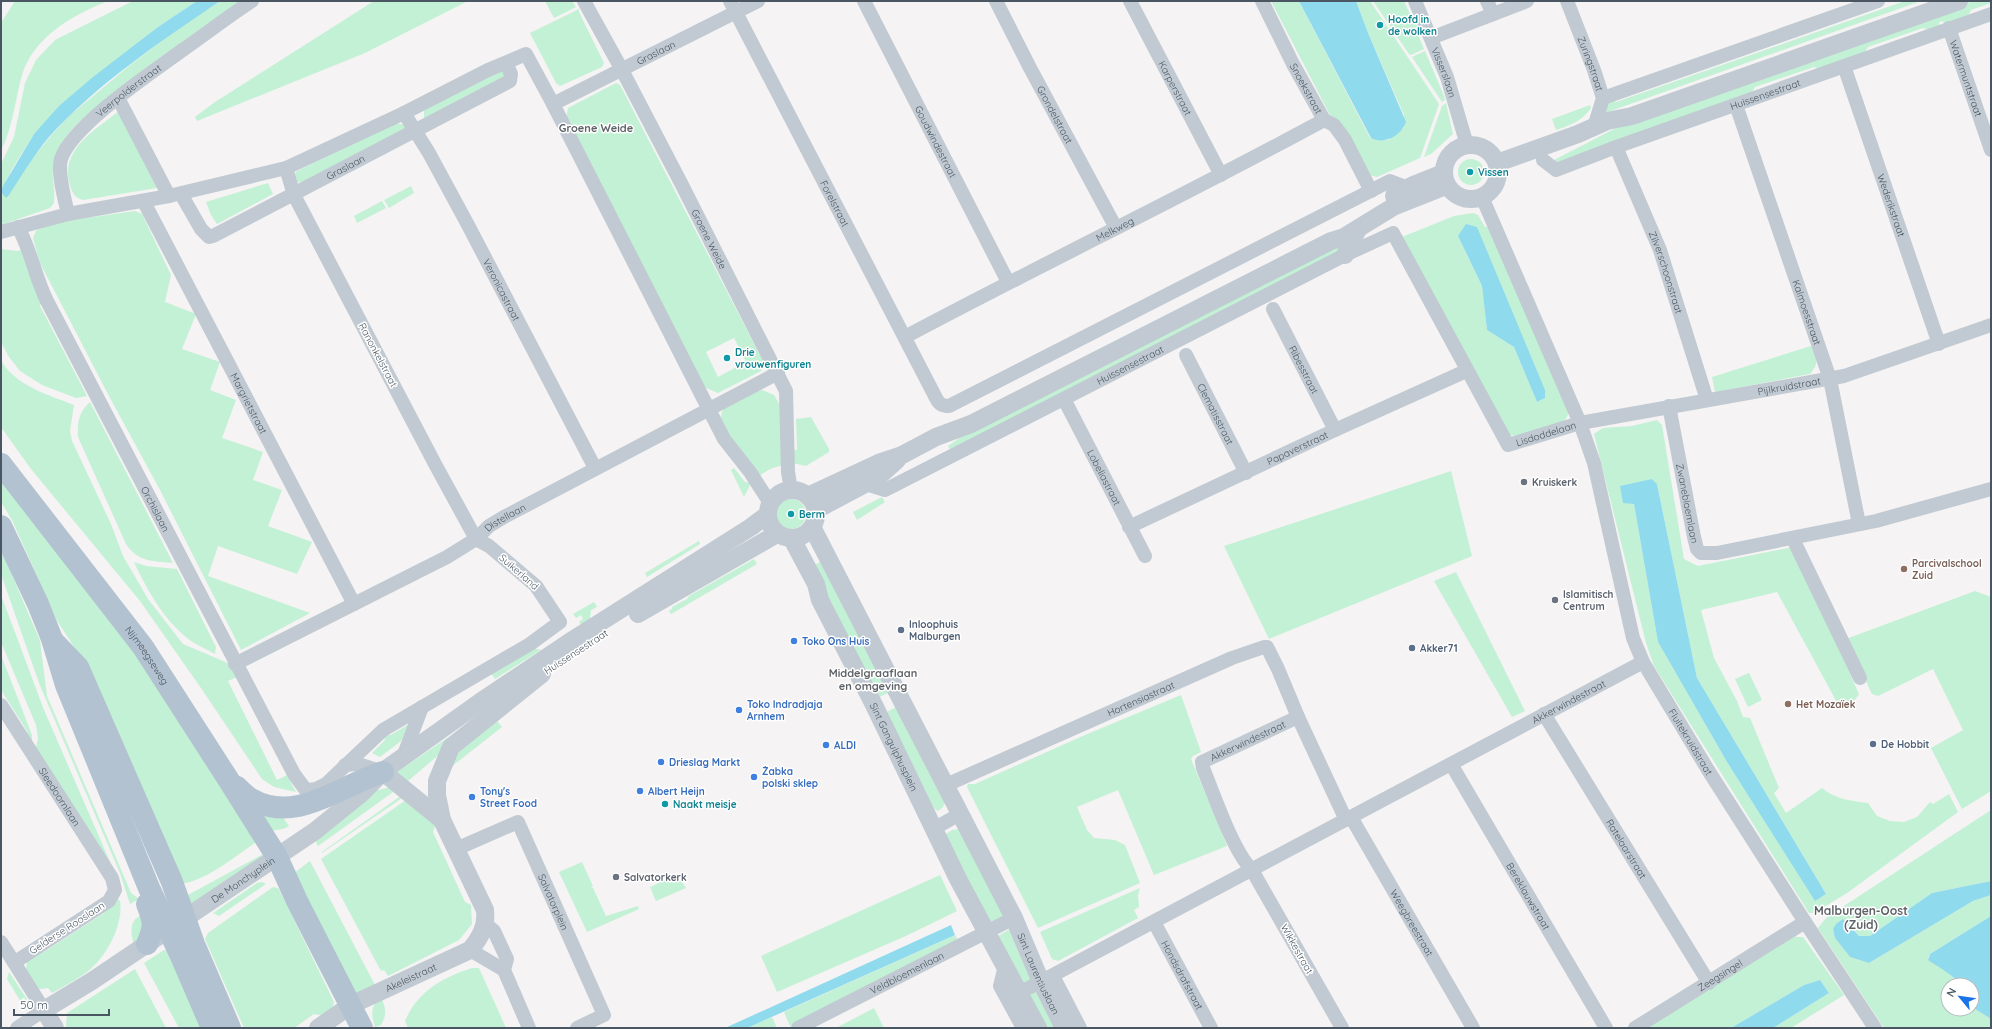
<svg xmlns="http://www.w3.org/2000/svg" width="1992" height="1029" viewBox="0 0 1992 1029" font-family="Quicksand,sans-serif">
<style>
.green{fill:#c3f1d5;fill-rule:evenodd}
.water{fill:#90daee}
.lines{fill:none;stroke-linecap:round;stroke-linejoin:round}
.minor{stroke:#c1cad2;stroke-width:14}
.tertiary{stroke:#c1cad2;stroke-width:18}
.primary{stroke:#b3c2d1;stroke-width:22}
.culture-dot{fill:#0f9aa8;stroke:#fff;stroke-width:1.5}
.worship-dot{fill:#6b7280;stroke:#fff;stroke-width:1.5}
.education-dot{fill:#8d6e63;stroke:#fff;stroke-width:1.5}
.service-dot{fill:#5c6f8a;stroke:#fff;stroke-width:1.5}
.shop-dot{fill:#3f7fe0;stroke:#fff;stroke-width:1.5}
.labels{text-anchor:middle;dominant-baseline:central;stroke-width:3;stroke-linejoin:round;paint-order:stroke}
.culture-label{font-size:10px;font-weight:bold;fill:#0d838f;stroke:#fff;text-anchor:start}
.street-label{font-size:10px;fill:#4a5661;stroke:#fff}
.worship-label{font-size:10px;font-weight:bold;fill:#5b616d;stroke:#fff;text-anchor:start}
.education-label{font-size:10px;font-weight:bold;fill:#785e54;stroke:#fff;text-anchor:start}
.service-label{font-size:10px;font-weight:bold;fill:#4e5e75;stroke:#fff;text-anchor:start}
.shop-label{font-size:10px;font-weight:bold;fill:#366cbe;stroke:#fff;text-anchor:start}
.neighbourhood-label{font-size:11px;font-weight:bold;fill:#5f6368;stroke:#fff}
.quarter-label{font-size:12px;font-weight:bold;fill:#5f6368;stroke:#fff}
</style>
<rect width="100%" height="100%" fill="#f5f3f3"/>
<g class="green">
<path d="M15,1H108C73,15 34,36 22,75C15,100 13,127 1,151V23Z"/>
<path d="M133,1H197L158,27L34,134L12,169L1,192L28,164L49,138L68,117L129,66L167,37L220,1H242C198,30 155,60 114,94C92,111 66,128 56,155C49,175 56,186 54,203L50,208L1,225V164L14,137L25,83L36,60L55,40Z"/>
<path d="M374,1H468L365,53L197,121L195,117L215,102Z"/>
<path d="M545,1H572L576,7L554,18Z"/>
<path d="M1271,1H1299L1370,138L1388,140L1404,128V115L1368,33L1356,1H1370L1439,104L1420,158L1377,177L1369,175L1338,120L1330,115Z"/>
<path d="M1373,1H1404L1414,23L1419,27L1417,32L1424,49L1411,55L1409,54Z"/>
<path d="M1905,1H1921L1602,114L1605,104L1612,100L1616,102Z"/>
<path d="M1973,1H1991V3L1971,10L1968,16L1944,25L1943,21L1939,22L1940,26L1929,30L1923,28L1868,47L1865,52L1819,69L1814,67L1755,87L1752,92L1558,162L1552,161L1616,128Z"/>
<path d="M579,9V12L604,63L602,67L560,86L556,83L530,33Z"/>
<path d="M1425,51L1444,96L1445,100L1442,102L1412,57Z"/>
<path d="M503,68L510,78L428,119L424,118V110Z"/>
<path d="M616,83L620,85L764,363L761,371L718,393L704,387L566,119L568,108ZM734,338L746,362L718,377L706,352Z"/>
<path d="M1446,103L1453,134L1431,154L1424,157L1442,106Z"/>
<path d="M1590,105L1591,108C1582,121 1571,125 1556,130L1552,119Z"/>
<path d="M119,111L157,188L83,200C75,198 72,193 70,185C59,150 95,130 119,111Z"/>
<path d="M396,123L405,125L407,131L303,183L297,182L295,174L297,171Z"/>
<circle cx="1471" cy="172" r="13"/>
<path d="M268,183L273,194L217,224L211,215L206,202Z"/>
<path d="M411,186L414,193L389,208L384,200Z"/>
<path d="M382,201L386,208L357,223L354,216Z"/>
<path d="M135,211L142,214L171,275L165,302L196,314L182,349L220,362L210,390L236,400L222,438L263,452L253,480L282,490L268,526L312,542L297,574L218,546L208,576L310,613L241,650L160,490L110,398L40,263L33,238L36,231L39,229L65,221Z"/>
<path d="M1473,213L1478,215L1485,227L1489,226L1569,413L1563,424L1520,436L1509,435L1402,237L1454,216ZM1458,237L1545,398L1537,402L1514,347L1487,330L1482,286Z"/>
<path d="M1346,240L1344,249L951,451L948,446L968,432Z"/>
<path d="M1,249L17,251L22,250L42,300L40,306L87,396L76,398L42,385L20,371L9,357L1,342Z"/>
<path d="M1811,346C1817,359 1820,362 1810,374L1715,392L1712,377Z"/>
<path d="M1,360C15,386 49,395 74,405L70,431L72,441L111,524L123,556L148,599L183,644L230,664L237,677L228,681L277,780L287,775L296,792L274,787L262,779L203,691L140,601L31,469L1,427Z"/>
<path d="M762,390L774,395L781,407L783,465L770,469L759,476L730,437L720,419L723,409L754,391Z"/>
<path d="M90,402L173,563C152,561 138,562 126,544L78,437C77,422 79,412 90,402Z"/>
<path d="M811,417L829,449V452L806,466L792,463L793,450H797L796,419Z"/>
<path d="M1657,420L1662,425L1684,559L1698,566L1793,547L1859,694L1854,701L1840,708L1777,592L1701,610L1714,658L1737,701L1743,717L1750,718L1779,788L1774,793L1786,813L1822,788C1835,799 1851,801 1868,803L1877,816L1890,821L1904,822L1917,817L1930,802L1933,804L1949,794L1958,812L1847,893L1814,913H1809L1654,666L1646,643L1594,434L1603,428L1632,426ZM1657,484L1697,678L1826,894L1815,900L1727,762L1658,642L1634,504Z"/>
<path d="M734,468L745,482L751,483L744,497L731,470Z"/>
<path d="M1451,471L1472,556L1269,639L1224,546Z"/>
<path d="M1,473L134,650L258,841C237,855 205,882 180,884L85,664L56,619L12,520L1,502Z"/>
<path d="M882,497L885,502L857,520L853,512Z"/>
<circle cx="791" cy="514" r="15"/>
<path d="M699,541L700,544L647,577L645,573Z"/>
<path d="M1,549L40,641L47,696L131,893L139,899L130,904L120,873L39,683L1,574Z"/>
<path d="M754,559L757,564L671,614L669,611L672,609V607L687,599L689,596Z"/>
<path d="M134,562L146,566L177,569L216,647L215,654C208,650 199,646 191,641C165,622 147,590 134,562Z"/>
<path d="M820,562L892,691L875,699L847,642L814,563L815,565Z"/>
<path d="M1456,572L1525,711L1512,717L1434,581Z"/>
<path d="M1975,591L1991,597V791L1962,809L1931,748L1963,730L1933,669L1878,696L1872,694L1846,639Z"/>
<path d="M1,595L44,710L117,878L35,751L38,739L36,725L1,642Z"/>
<path d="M594,602L597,607L591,610L590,619L581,625L579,622L583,619L581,615L576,618L573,614Z"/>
<path d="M534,648L541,650L495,679L490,672Z"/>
<path d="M1,655L32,735V742L25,736L27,731L1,690Z"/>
<path d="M1749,673L1762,700L1748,707L1735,679Z"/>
<path d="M1181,695L1201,752L1193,756L1191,759L1227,846L1154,875L1118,790L1077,807L1087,830L1094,838L1115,840L1125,845L1140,883L1038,928L967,787L968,784H975L1085,735Z"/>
<path d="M900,705L946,801L943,807L938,811L931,806L883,714Z"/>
<path d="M497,721L502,727L451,767L456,754Z"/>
<path d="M409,724L401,741L380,757L372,753L385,740L384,736L386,734L391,735Z"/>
<path d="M465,726L441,753L408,781L397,772Z"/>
<path d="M390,787L396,790L318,846L313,836L371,792Z"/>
<path d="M402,795L405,796L322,853V852Z"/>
<path d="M409,798L435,826L433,832L465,902L471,905L472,924L459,940L388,976L384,970L381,971L321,859Z"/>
<path d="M1991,810V881L1932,893L1870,936H1859L1845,920L1833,929L1835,938L1850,957L1869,963L1973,901L1991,895V916L1930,954L1928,958C1937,965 1956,977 1961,985H1948V1009H1972V1007L1991,1019V1028H1884L1818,928L1827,917Z"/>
<path d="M258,811L282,816L289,826C282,831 277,828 271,832Z"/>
<path d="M960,829L1006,917L991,924L986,923L946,834L952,830Z"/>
<path d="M267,852L195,909L186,896Z"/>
<path d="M310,861L376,987L357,995L293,874Z"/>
<path d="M582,862L593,886L591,888H593L606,916L638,906L639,909L587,932L559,872Z"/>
<path d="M677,875L686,888L656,901L650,887Z"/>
<path d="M940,875L957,911L908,935L777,992L761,956Z"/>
<path d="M262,882L266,884L219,916L213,913L257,883Z"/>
<path d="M273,887L278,888L280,891L334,1002L333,1006L325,1016L314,1014L294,1028H244L205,939L208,933Z"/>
<path d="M1140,888L1138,895L1139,907L1134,910L1138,918L1058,961L1052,959L1040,932Z"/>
<path d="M118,899L120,901C124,924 106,958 87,972C76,980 64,986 52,993L48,988L39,989L26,971L27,961L39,950L44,952L104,913L105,908Z"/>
<path d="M140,916L144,925L135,947C131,937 128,921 140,916Z"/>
<path d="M1010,929L1032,979L1023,983L998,936Z"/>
<path d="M1794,934L1796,937H1803L1844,995L1791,1028H1773L1829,993L1820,980L1804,985L1731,1028H1644Z"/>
<path d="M955,935L959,942L790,1026L784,1012Z"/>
<path d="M164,950L170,951L204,1028H179L144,963Z"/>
<path d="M472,968H479L506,1028H408L405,1021C417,992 443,977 472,968Z"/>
<path d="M135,969L166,1028H66L67,1013Z"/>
<path d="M9,972L27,999L24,1007L7,979Z"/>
<path d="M1037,991L1060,1028H1042L1029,996Z"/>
<path d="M381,997C386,1008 387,1015 381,1025L375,1027C371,1016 370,1005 381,997Z"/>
<path d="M874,1008L884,1028H836Z"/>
<path d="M772,1017L777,1028H747Z"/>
</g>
<g class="water">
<path d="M197,1H220C160,42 98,83 49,137C34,155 22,175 9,195L6,198L1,192L3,186L34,134L59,106L93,77L158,27Z"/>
<path d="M1299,1H1356L1368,33L1406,122C1401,136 1384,145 1371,138Z"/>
<path d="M1466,224L1477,227L1545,390V398L1537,402L1514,347L1487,330L1482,286L1458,236Z"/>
<path d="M1652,479L1657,484L1697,678L1826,894L1815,901L1727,762L1658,642L1634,504L1623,503L1620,486Z"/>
<path d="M1991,881V895L1973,901L1869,963L1850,957L1835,938L1833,929L1836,924L1843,919L1859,936H1870L1932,893Z"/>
<path d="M1991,916V1019L1972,1007V985H1961C1955,976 1938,967 1928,960L1930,954Z"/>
<path d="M951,925L955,935L747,1028H725Z"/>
<path d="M1820,980L1829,993L1773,1028H1731L1804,985Z"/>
</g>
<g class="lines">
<g class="minor">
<path id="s1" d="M584,1L622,70L682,185L786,391L788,472L791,490"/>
<path id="s2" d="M730,1L936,398C939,404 942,406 949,406L1390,181L1408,188"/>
<path id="s3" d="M864,1L1008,282"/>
<path id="s4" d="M996,1L1029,66L1116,228"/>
<path id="s5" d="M1130,1L1221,175"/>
<path id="s6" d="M1262,1L1293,64L1324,120L1334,125L1345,140L1371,191"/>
<path id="s7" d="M1415,1L1447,77L1467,145"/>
<path d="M1487,1L1493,14"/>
<path id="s8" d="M1567,1L1594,70L1603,98L1594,127"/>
<path id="s9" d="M1949,28L1991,150"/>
<path d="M1431,38L1527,1"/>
<path id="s10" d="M1844,66C1875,159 1908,251 1939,344"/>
<path d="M118,98L169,196"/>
<path d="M1603,98L1878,1"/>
<path id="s11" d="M553,104L758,1"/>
<path id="s12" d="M1736,105L1830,379L1859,524"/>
<path id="s13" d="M404,113L429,153L468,225L595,468"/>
<path id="s14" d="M1616,147L1660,250L1707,400"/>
<path id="s15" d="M1543,160L1556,170L1616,147L1991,14"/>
<path id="s16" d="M181,194L201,229L209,237L213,236L510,81L511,74L506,63"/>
<path id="s17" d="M1482,197L1580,423L1594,463L1633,638L1643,662L1708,770L1805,922L1875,1028"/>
<path id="s18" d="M144,202L354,604"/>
<path id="s19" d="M68,214C65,200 57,173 61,159C72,125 154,71 184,49C207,33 229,16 252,1"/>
<path id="s20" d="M18,227C31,250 35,277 47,301L294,774L305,789L308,790L316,789L326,784L383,730L530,644L560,622L536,586L489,546L476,539L435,464L294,195L286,168"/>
<path d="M1,232L68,214L169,196L286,168L404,113L488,70L526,54L553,104L724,439L750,472L770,503"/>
<path id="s21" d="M1273,309L1335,430"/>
<path id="s22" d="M905,337C1044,263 1186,195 1324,120"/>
<path id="s23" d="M1186,355L1246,473"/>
<path id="s24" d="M1064,399L1145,556"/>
<path id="s25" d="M1669,406L1694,537L1697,549L1701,553H1717L1876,521L1991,489"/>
<path id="s26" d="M866,484L885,490L1345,255L1393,233L1508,445L1580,423L1844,376L1991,325"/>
<path id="s27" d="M1129,527L1335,430L1466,371"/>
<path d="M1793,539L1860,678"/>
<path id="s28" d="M235,664L447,557L476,539L489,526L504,517L778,373"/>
<path id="s29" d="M1,705L112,878L115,890L109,901L15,962"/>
<path id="s30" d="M1544,714L1709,983"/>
<path d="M403,757L422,707"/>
<path id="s31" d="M1451,764L1606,1028"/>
<path d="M345,765L358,764L383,772"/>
<path id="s32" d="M946,785L1232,658L1264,647H1267L1278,669L1298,717"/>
<path id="s33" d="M1351,817L1473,1028"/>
<path d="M935,828L960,814"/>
<path id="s34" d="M456,849L518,822L604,1015L577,1028"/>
<path id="s35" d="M1154,922L1211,1028"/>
<path d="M485,923L494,931L507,959L504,970L529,1028"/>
<path d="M1,942L44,1010L17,1028"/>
<path d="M470,950L504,970"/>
<path d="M1005,966L1000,986L1023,1028"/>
<path d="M1053,976L1080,1028"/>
<path id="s36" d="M1019,993L1643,662"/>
<path id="s37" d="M798,1028L1014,918"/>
<path id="s38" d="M1342,1028L1252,870C1233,851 1214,795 1203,768L1202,762L1298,717L1346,820"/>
<path id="s39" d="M1635,1028L1805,922"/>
</g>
<g class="tertiary">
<circle cx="1471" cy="172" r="27"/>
<path d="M1497,163L1578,134L1607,121L1632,116L1959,1"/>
<path d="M1394,196L1413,185L1443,173"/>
<path d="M1345,255L1358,229"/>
<circle cx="792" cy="514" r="24"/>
<path d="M808,496L881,462L902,455L936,437L971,424L1331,241L1344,237L1393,207L1446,186"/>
<path d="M816,510L878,477L897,460"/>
<path id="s40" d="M812,527L1014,918L1041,982L1064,1028"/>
<path id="s41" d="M792,539L816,584L820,600L874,705L958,879L1038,1028"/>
<path d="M638,614L777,534"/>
<path d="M383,772L442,820"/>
<path id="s42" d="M55,1028L44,1010L92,981L315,831L362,793L386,769L480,702L574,639L751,527L767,515"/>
<path id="s43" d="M318,1028L351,1005L470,950C480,938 487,926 485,910L442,820L437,795V781L451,747L542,674"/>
</g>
<g class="primary">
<path id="s44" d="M1,464L143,647L228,779L277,857L297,901L362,1028"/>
<path d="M1,526L38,604L52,639L66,685L149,888L180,954L212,1028"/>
<path d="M55,643L78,667L172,882L194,944L230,1028"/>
<path d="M237,787C241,791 246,796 251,799C296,825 341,785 383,772"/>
<path d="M147,904C154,922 155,926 147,944"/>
</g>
</g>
<g class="culture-dot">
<circle cx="1380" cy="25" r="4"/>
<circle cx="1470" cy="172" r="4"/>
<circle cx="727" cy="358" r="4"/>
<circle cx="791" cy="514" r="4"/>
<circle cx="665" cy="804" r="4"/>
</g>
<g class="worship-dot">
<circle cx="1524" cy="482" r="4"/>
<circle cx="1555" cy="600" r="4"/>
<circle cx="616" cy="877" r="4"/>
</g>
<g class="education-dot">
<circle cx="1904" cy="569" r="4"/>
<circle cx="1788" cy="704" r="4"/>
</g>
<g class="service-dot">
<circle cx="901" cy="630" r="4"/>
<circle cx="1412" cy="648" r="4"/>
<circle cx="1873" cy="744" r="4"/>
</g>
<g class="shop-dot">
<circle cx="794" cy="641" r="4"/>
<circle cx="739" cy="710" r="4"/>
<circle cx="826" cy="745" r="4"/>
<circle cx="661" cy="762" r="4"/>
<circle cx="754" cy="777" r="4"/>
<circle cx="640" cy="791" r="4"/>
<circle cx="472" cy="797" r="4"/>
</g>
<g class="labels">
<g class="culture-label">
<text x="1388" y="19">Hoofd in<tspan x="1388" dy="12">de wolken</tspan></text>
<text x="1478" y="172">Vissen</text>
<text x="735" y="352">Drie<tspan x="735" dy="12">vrouwenfiguren</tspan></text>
<text x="799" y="514">Berm</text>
<text x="673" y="804">Naakt meisje</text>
</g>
<g class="street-label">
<text stroke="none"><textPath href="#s11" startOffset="115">Graslaan</textPath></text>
<text stroke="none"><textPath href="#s8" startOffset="67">Zuringstraat</textPath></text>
<text stroke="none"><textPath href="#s7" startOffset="77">Visserslaan</textPath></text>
<text stroke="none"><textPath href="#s9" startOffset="53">Watermuntstraat</textPath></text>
<text stroke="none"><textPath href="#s5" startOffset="98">Karperstraat</textPath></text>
<text stroke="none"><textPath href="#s6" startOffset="98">Snoekstraat</textPath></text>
<text stroke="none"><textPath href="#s19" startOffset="153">Veerpolderstraat</textPath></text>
<text stroke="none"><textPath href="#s15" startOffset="239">Huissensestraat</textPath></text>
<text stroke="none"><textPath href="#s4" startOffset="128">Grondelstraat</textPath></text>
<text stroke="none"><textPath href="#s3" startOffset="158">Goudwindestraat</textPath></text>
<text stroke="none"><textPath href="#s16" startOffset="205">Graslaan</textPath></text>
<text stroke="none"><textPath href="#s2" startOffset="228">Forelstraat</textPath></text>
<text stroke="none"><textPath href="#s10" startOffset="147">Wederikstraat</textPath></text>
<text stroke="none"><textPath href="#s22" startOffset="236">Melkweg</textPath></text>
<text stroke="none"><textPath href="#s1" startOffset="269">Groene Weide</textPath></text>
<text stroke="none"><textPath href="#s14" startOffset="135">Zilverschoonstraat</textPath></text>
<text stroke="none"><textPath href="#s13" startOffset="202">Veronicastraat</textPath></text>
<text stroke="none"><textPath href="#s12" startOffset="219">Kalmoesstraat</textPath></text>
<text transform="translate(378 355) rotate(62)">Ranonkelstraat</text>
<text stroke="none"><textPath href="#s26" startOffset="295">Huissensestraat</textPath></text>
<text stroke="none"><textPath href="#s21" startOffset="68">Ribesstraat</textPath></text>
<text stroke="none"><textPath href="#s26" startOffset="1118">Pijlkruidstraat</textPath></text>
<text stroke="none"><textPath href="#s18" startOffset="227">Margrietstraat</textPath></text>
<text stroke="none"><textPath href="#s23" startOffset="66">Clematisstraat</textPath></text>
<text stroke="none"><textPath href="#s26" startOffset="870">Lisdoddelaan</textPath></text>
<text stroke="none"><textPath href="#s27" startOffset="186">Papaverstraat</textPath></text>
<text stroke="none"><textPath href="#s24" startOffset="88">Lobeliastraat</textPath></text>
<text stroke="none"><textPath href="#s25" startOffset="99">Zwanebloemlaan</textPath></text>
<text stroke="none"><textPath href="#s20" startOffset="314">Orchislaan</textPath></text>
<text stroke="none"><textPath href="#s28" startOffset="308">Distellaan</textPath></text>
<text transform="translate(519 572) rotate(41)">Suikerland</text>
<text transform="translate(576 652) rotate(-33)">Huissensestraat</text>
<text stroke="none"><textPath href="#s44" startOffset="241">Nijmeegseweg</textPath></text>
<text stroke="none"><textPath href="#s32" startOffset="213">Hortensiastraat</textPath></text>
<text stroke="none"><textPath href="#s36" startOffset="622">Akkerwindestraat</textPath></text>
<text stroke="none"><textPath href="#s38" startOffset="352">Akkerwindestraat</textPath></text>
<text stroke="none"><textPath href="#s17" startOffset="587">Fluitekruidstraat</textPath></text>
<text stroke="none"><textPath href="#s41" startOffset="232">Sint Gangulphusplein</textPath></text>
<text stroke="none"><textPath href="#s29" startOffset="109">Sleedoornlaan</textPath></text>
<text stroke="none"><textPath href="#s30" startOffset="158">Ratelaarstraat</textPath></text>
<text stroke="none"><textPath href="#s42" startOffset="259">De Monchyplein</textPath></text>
<text stroke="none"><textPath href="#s31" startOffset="153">Bereklauwstraat</textPath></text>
<text stroke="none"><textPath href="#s34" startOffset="155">Salvatorplein</textPath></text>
<text stroke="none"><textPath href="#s33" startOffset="122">Weegbreestraat</textPath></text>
<text transform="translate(67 928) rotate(-33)">Gelderse Rooslaan</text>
<text transform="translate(1297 949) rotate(61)">Wikkestraat</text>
<text stroke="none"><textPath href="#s40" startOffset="501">Sint Laurentiuslaan</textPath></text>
<text stroke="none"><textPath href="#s37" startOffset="122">Veldbloemenlaan</textPath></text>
<text stroke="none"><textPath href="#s35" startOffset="60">Hondsdrafstraat</textPath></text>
<text stroke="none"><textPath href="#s39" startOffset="100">Zeegsingel</textPath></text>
<text stroke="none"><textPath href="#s43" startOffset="106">Akeleistraat</textPath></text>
</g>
<g class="worship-label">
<text x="1532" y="482">Kruiskerk</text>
<text x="1563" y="594">Islamitisch<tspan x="1563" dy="12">Centrum</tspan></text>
<text x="624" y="877">Salvatorkerk</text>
</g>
<g class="education-label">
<text x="1912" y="563">Parcivalschool<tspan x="1912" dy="12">Zuid</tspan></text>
<text x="1796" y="704">Het Mozaïek</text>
</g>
<g class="service-label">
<text x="909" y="624">Inloophuis<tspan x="909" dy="12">Malburgen</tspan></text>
<text x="1420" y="648">Akker71</text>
<text x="1881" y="744">De Hobbit</text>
</g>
<g class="shop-label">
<text x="802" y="641">Toko Ons Huis</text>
<text x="747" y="704">Toko Indradjaja<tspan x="747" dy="12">Arnhem</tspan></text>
<text x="834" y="745">ALDI</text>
<text x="669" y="762">Drieslag Markt</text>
<text x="762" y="771">Żabka<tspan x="762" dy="12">polski sklep</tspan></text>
<text x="480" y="791">Tony's<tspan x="480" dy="12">Street Food</tspan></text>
<text x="648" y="791">Albert Heijn</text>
</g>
<g class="neighbourhood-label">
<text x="596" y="128">Groene Weide</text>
<text x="873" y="673">Middelgraaflaan<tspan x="873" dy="13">en omgeving</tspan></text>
</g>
<g class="quarter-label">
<text x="1861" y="910">Malburgen-Oost<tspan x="1861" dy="14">(Zuid)</tspan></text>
</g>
</g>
<rect width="1992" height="1029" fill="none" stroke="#4a5661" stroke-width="4"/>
<g transform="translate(1960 997) rotate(299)"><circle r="19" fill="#ffffff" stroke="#b7bbc0"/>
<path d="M0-3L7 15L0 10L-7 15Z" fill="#1a73e8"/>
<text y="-6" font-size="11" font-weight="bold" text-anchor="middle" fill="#4a5661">N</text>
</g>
<path d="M14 1009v6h95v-6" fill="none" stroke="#4a5661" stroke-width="2"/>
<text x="20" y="1009" font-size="12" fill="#4a5661" stroke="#ffffff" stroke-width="3" paint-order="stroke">50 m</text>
</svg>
